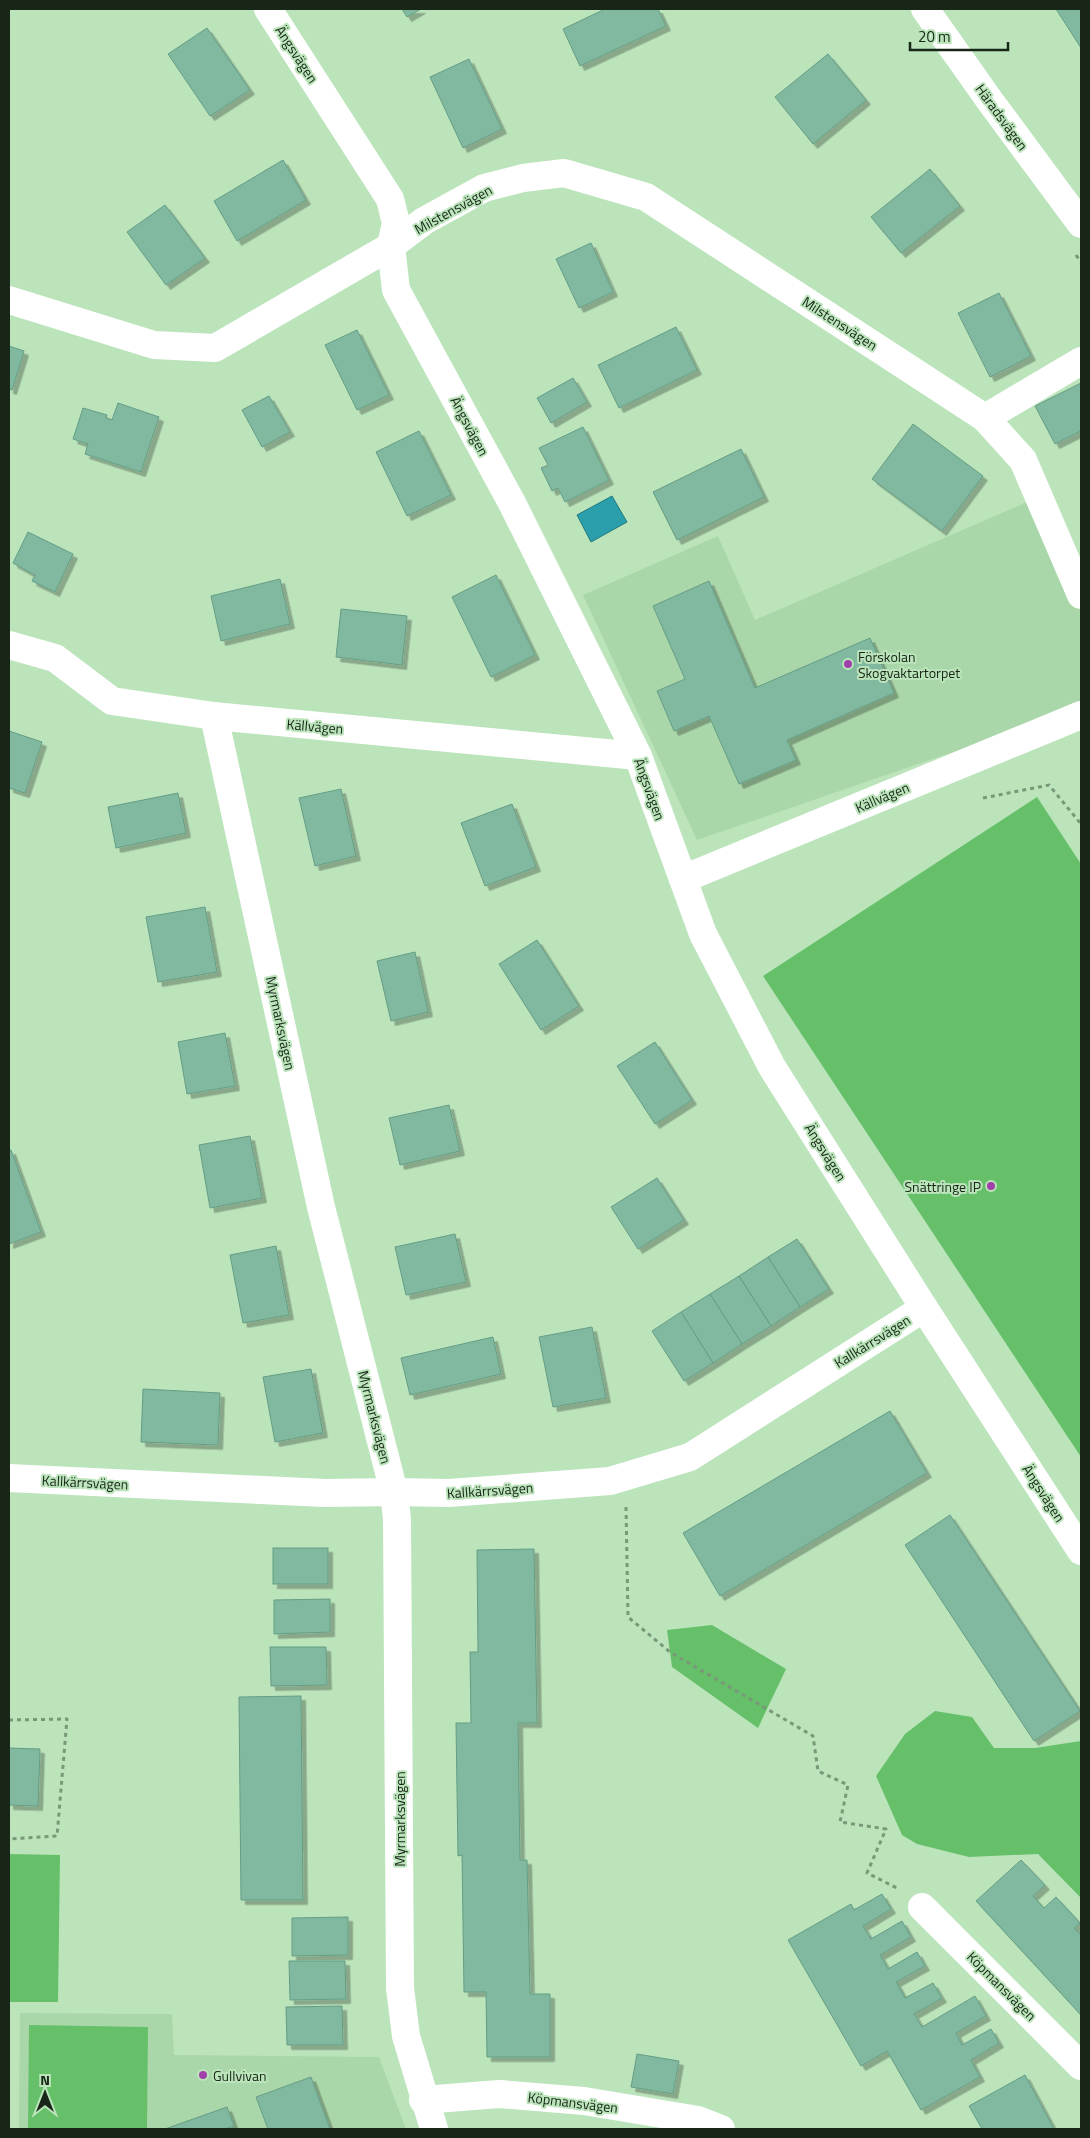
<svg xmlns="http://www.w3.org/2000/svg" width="1090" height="2138" viewBox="0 0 1090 2138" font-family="'Titillium Web',sans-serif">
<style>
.built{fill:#aad7aa}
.green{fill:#66c06a}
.water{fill:#2a9eaa;stroke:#247a7e}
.building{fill:#80b99f;stroke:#659d85;filter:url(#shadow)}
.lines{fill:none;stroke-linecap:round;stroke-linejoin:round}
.path{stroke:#799779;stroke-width:3;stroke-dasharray:4 4;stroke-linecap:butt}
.minor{stroke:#fff;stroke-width:28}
.poi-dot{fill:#a241a9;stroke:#bbe4bb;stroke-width:2}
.labels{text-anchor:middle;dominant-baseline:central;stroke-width:4;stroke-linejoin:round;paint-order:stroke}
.street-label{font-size:14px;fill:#172617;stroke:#bbe4bb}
.poi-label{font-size:14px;fill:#172617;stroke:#bbe4bb;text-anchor:start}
</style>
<defs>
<filter id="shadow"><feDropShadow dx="4.5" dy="4.5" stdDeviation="0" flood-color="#0004"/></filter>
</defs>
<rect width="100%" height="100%" fill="#bbe4bb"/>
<g class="built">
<path d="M1034,499L1081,607V708L697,840L583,595L718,536L755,620Z"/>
<path d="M20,2013L172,2014L174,2055L379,2057L406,2129H19Z"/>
</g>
<g class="green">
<path d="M1037,797L1081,864V1457L763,976Z"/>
<path d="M712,1625L786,1669L758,1728L672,1667L667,1630Z"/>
<path d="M935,1711L972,1717L994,1748H1035L1081,1741V1898L1038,1854L969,1857L917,1844L902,1835L876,1776L905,1734Z"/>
<path d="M9,1854L60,1855L58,2002H9Z"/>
<path d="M29,2025L148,2027L147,2129H28Z"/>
</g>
<path class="water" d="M612,496L627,522L591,542L577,515Z"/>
<g class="building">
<path d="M402,9H421L407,17Z"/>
<path d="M605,9H658L666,26L580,66L563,29Z"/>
<path d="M1056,9H1081V48Z"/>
<path d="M207,28L250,90L210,116L168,54Z"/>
<path d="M828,54L866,100L813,144L775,97Z"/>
<path d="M469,59L502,129L463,148L430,77Z"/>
<path d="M283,160L306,200L237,241L214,201Z"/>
<path d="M930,169L960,206L901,253L871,217Z"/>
<path d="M165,205L205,258L166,285L127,232Z"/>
<path d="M591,243L613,292L579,308L556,259Z"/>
<path d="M999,293L1031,356L990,377L958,313Z"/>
<path d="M676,327L697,370L619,408L598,365Z"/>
<path d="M357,330L389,395L357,410L325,345Z"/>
<path d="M9,346L24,351L12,390L9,389Z"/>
<path d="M573,378L587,402L551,423L537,398Z"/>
<path d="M1081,383V431L1055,444L1035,406Z"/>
<path d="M269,396L290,432L262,447L242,410Z"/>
<path d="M118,403L159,417L141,472L85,454L88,444L73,439L83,408L107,415L106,418L112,420Z"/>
<path d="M913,424L983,476L942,531L872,479Z"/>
<path d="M583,427L609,480L565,502L558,488L552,491L541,468L548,465L539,448Z"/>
<path d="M419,431L451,495L407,516L376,452Z"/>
<path d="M741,449L764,497L677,540L653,492Z"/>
<path d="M28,532L73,554L55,592L32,581L35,575L13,563Z"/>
<path d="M496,575L535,655L491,677L452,597Z"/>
<path d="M280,579L290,624L221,641L211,596Z"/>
<path d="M709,581L755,688L870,638L894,693L787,740L796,760L739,784L709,716L674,731L657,691L685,679L653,606Z"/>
<path d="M341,609L407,616L402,665L336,657Z"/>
<path d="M9,731L42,742L25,793L9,788Z"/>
<path d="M341,789L356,856L315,866L299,798Z"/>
<path d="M178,793L186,833L116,848L108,807Z"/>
<path d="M512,804L536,867L485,886L461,823Z"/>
<path d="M205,907L217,972L158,982L146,917Z"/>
<path d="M537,940L579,1006L541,1030L499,964Z"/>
<path d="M415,952L428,1012L391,1021L377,961Z"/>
<path d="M225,1033L235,1086L187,1094L178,1042Z"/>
<path d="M655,1042L692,1100L655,1124L617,1066Z"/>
<path d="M449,1105L460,1151L400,1165L389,1118Z"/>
<path d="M250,1136L262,1198L210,1208L199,1145Z"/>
<path d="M9,1150H11L41,1232L9,1244Z"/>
<path d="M657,1178L684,1220L638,1249L611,1207Z"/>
<path d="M455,1234L466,1282L406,1295L395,1247Z"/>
<path d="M797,1239L829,1289L800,1307L768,1257Z"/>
<path d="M276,1246L289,1315L243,1323L230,1255Z"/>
<path d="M768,1257L800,1307L771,1326L739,1276Z"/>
<path d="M739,1276L771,1326L742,1344L710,1294Z"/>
<path d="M710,1294L742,1344L713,1363L681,1312Z"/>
<path d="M681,1312L713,1363L684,1381L652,1331Z"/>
<path d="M592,1327L606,1398L553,1407L539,1337Z"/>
<path d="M493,1337L501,1374L410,1395L401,1358Z"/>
<path d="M311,1369L323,1433L275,1442L263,1377Z"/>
<path d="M143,1389L220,1393L218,1445L141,1442Z"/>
<path d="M890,1411L927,1473L720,1596L683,1533Z"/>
<path d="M950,1515L1080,1711L1034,1741L905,1545Z"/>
<rect x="273" y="1548" width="55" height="36"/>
<path d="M534,1549L537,1723H518L520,1860H527L530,1994H550V2057H487L486,1992H464L462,1855L458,1856L456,1723H471L470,1652H478L477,1550Z"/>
<path d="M330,1599V1632L274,1634V1600Z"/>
<path d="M270,1647H326L327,1685L271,1686Z"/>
<path d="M301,1696L303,1900H241L239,1697Z"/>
<path d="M9,1748L40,1749L38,1806L9,1805Z"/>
<path d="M1021,1860L1045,1885L1033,1896L1044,1908L1056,1897L1080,1923L1074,1928L1081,1935V2015L976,1901Z"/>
<path d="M882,1894L891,1909L863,1926L871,1939L902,1921L911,1937L880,1955L888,1969L917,1952L925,1966L896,1982L905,1998L933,1983L942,1998L914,2014L922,2027L975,1996L986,2016L956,2033L962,2045L991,2029L999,2043L971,2060L980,2077L921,2110L887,2051L861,2066L788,1940L851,1904L854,1910Z"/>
<path d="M348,1917V1955L292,1956V1918Z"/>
<path d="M289,1961H345L346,1999L290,2000Z"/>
<path d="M342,2006L343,2045H287L286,2007Z"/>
<path d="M637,2054L679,2061L673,2094L631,2087Z"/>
<path d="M1025,2075L1054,2129H982L969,2106Z"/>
<path d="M311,2077L330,2129H268L256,2097Z"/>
<path d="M227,2107L234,2126L225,2129H165Z"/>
</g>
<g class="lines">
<g class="path">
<path d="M1076,255L1081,262"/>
<path d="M983,798L1049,785L1081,824"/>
<path d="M626,1507L628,1617L670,1652L813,1736L818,1771L848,1785L840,1822L886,1829L867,1873L899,1889"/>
<path d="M9,1720L67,1719L57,1836L9,1839"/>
</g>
<g class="minor">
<path d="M268,9L390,199L396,223L391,246L396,290L512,503L638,756L703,934L772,1067L924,1308L1081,1551"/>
<path d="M925,9L990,101L1081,224"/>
<path d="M9,300L154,345L215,348L391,246L424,221L484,188L523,178L564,173L646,197L985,418L1023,460L1081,595"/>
<path d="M985,418L1081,361"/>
<path d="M9,645L55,658L112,701L214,716L638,756"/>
<path d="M214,716L321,1207L394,1492L397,1519L400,1988L406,2036L434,2129"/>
<path d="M683,879L1081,715"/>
<path d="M9,1478L325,1493L394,1492L449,1493L610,1481L690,1457L924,1308"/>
<path d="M922,1907L1081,2066"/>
<path d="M423,2100L499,2094L584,2101L698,2120L721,2129"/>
</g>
</g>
<g class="poi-dot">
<circle cx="848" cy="664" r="5"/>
<circle cx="991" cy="1186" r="5"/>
<circle cx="203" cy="2075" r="5"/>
</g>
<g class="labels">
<g class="street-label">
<text transform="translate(297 54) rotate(57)">Ängsvägen</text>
<text transform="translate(1002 117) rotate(54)">Häradsvägen</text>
<text transform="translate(453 209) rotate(-29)">Milstensvägen</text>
<text transform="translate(840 323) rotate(33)">Milstensvägen</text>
<text transform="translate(470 426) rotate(62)">Ängsvägen</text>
<text transform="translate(315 726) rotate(5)">Källvägen</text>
<text transform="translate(650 789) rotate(70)">Ängsvägen</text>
<text transform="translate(882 797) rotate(-23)">Källvägen</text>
<text transform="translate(281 1023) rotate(78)">Myrmarksvägen</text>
<text transform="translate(826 1152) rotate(58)">Ängsvägen</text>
<text transform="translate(872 1341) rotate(-32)">Kallkärrsvägen</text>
<text transform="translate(375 1417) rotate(76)">Myrmarksvägen</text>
<text transform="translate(85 1482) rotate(3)">Kallkärrsvägen</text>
<text transform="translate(490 1490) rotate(-4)">Kallkärrsvägen</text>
<text transform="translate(1044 1493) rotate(57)">Ängsvägen</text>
<text transform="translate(399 1819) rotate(-90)">Myrmarksvägen</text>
<text transform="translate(1002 1986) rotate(45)">Köpmansvägen</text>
<text transform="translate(573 2102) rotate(7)">Köpmansvägen</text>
</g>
<g class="poi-label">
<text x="858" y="656">Förskolan<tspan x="858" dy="16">Skogvaktartorpet</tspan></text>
<text x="981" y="1186" text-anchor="end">Snättringe IP</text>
<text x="213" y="2075">Gullvivan</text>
</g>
</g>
<rect width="1090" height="2138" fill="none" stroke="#172617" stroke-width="20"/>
<g transform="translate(45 2093)" stroke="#bbe4bb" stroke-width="4" paint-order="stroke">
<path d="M0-4L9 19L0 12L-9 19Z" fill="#172617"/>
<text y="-8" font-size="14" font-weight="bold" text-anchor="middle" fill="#172617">N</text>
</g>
<path d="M910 42v8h98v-8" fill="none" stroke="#172617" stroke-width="2.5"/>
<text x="918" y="42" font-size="15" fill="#172617" stroke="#bbe4bb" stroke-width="4" paint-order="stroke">20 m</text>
</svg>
